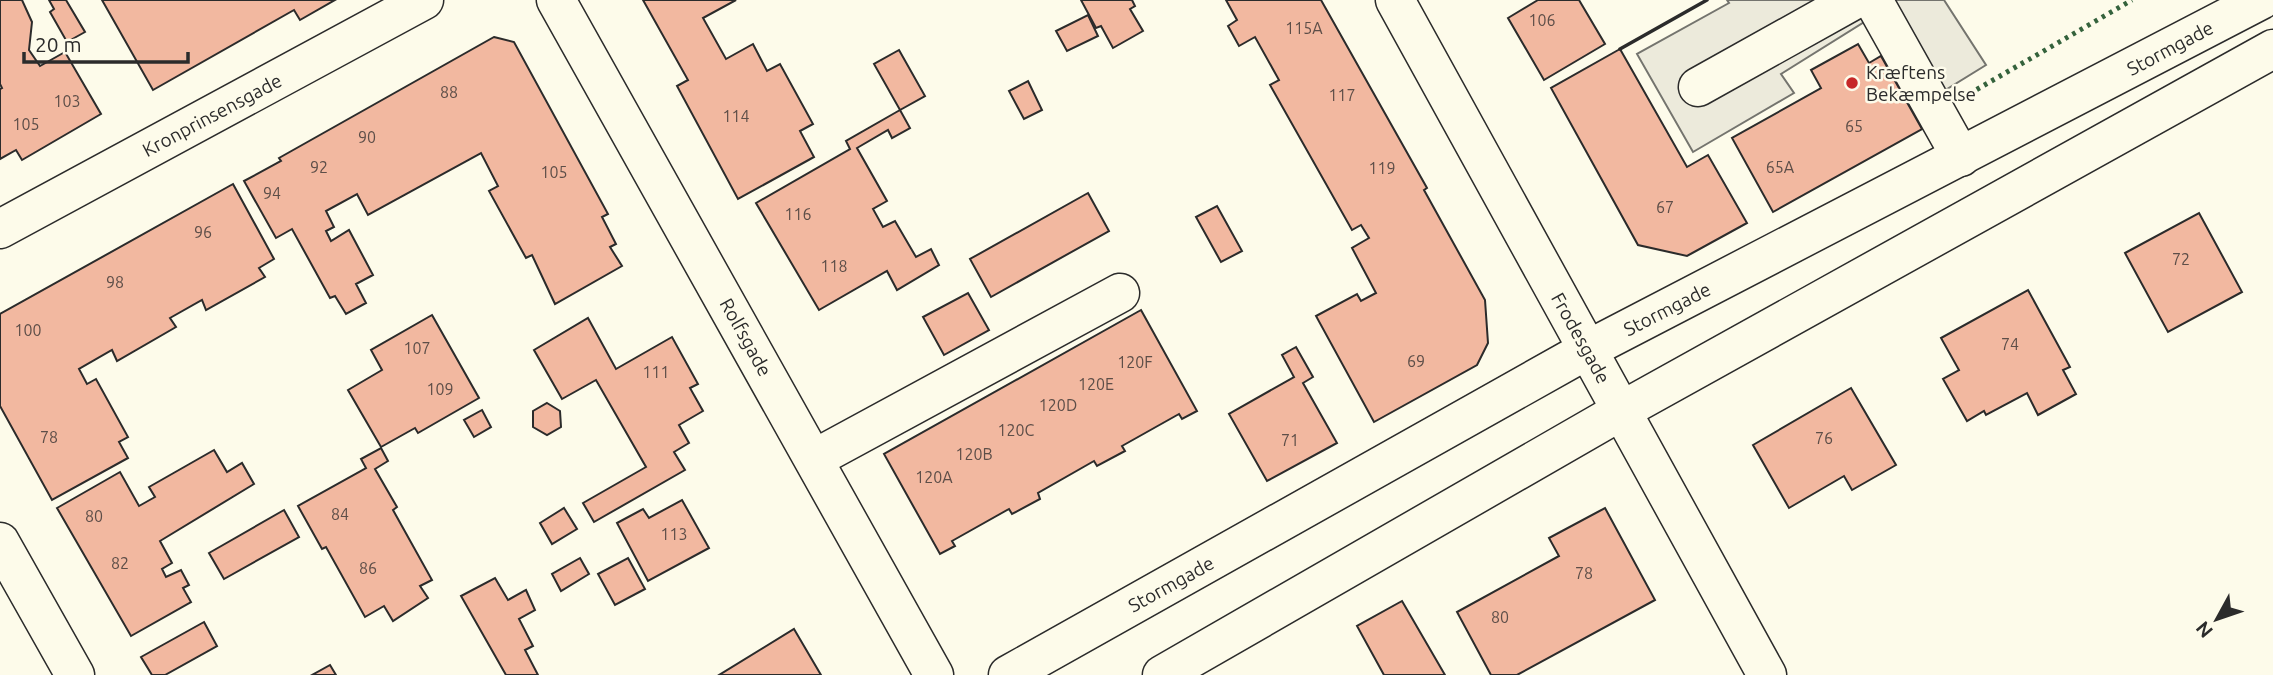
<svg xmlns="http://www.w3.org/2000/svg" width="2273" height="675" viewBox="0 0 2273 675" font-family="Ubuntu,sans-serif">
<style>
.parking{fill:#eceadb;stroke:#74746e;stroke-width:2}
.building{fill:#f2b8a0;stroke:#2b2b2b;stroke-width:2}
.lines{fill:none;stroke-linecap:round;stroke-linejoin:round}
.minor-casing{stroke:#2b2b2b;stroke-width:41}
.major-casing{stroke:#2b2b2b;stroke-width:41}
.minor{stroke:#fdfbea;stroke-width:38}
.major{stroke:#fdfbea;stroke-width:38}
.hedge{stroke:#34623c;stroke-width:5;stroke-dasharray:3.5 5;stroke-linecap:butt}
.wall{stroke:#2b2b2b;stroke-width:3.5}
.poi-dot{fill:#c62828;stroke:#fdfbea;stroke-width:2.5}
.labels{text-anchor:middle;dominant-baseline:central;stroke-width:5;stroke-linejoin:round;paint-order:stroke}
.number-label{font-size:16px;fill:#5d4e48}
.street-label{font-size:19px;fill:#2b2b2b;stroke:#fdfbea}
.poi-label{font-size:19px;fill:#2b2b2b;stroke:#fdfbea;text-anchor:start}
</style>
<rect width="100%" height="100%" fill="#fdfbea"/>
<path class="parking" d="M1727,0H1944L1986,65L1921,105L1874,16L1781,74L1794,93L1693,152L1637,54L1729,3Z"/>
<g class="building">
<path d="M0,0H22L32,22L29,50L40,66L65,52L101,114L22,160L16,150L0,159V89L2,88L0,84Z"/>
<path d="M49,0H66L85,32L67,42L50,12L54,9Z"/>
<path d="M102,0H335L300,20L294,10L153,90Z"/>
<path d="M643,0H736L703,18L726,59L753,44L767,71L780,64L813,124L800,131L814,157L738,199L677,86L688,80Z"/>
<path d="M1081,0H1132L1135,6L1130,9L1143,31L1113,48L1101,26L1096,28Z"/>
<path d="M1226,0H1321L1427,188L1424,190L1485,300L1488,343L1477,365L1374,422L1316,316L1357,294L1361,301L1376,293L1352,248L1369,238L1361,225L1352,230L1270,85L1279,80L1255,37L1239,46L1228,26L1237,20Z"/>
<path d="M1538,0H1579L1605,44L1544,80L1508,18Z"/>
<path d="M1088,15L1098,36L1067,51L1056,31Z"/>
<path d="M494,37L514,42L608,214L602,217L616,244L610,247L622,266L555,304L532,255L526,258L489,191L498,186L481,153L368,215L357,194L326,211L334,227L326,231L331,241L349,230L373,275L356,284L366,303L346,314L335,296L330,298L292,229L276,238L244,181L281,161L279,158Z"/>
<path d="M1858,44L1869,63L1881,56L1922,129L1773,212L1732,138L1821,88L1811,70Z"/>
<path d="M1620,49L1687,167L1708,155L1747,223L1687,256L1638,245L1551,88Z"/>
<path d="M899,50L925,96L900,110L874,64Z"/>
<path d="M1028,81L1042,110L1024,119L1009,91Z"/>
<path d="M900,110L910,128L892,138L888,130L857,148L887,201L873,209L883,227L895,221L916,257L931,249L939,265L897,290L887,271L819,310L756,203L850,149L846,141Z"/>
<path d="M233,184L274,259L259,268L265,277L206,310L202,300L170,318L176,327L117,361L112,350L79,369L87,384L96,379L128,437L119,442L128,458L52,500L0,406V314Z"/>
<path d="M1088,193L1109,231L991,297L970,259Z"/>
<path d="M1217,206L1242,251L1221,262L1196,217Z"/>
<path d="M2199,213L2242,292L2168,332L2125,253Z"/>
<path d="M2028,290L2070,367L2063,370L2076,394L2038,415L2027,393L1986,415L1984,411L1967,421L1943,379L1959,370L1941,338Z"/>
<path d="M968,293L989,330L944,355L923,317Z"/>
<path d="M1141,310L1197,411L1182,419L1179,414L1122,446L1125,451L1097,466L1094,461L1038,493L1040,499L1012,514L1009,509L952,541L955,546L940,554L884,454Z"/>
<path d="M432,315L479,398L418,433L415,428L381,447L348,390L382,370L371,350Z"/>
<path d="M588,318L616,369L672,337L698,384L690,388L703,411L679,425L689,443L674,452L685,470L594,522L583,503L646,467L596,380L562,399L534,350Z"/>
<path d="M1296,347L1313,377L1303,383L1337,443L1267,481L1229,414L1294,377L1282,355Z"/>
<path d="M1851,388L1896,465L1852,490L1844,476L1789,508L1753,445Z"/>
<path d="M547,403L560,411L561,427L547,435L533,427V411Z"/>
<path d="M482,410L491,427L474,437L464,420Z"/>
<path d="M381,448L388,461L375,469L397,507L393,510L432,580L420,586L428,598L393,621L384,606L365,617L326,547L322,549L298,506L366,468L361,459Z"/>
<path d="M214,450L227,472L242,463L254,484L160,541L172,563L162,569L166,577L181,570L189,585L183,588L191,602L131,636L57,508L120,472L139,506L155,497L149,487Z"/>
<path d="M682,500L709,548L648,581L617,523L643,509L649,518Z"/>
<path d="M564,508L577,529L552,544L540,523Z"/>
<path d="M1605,508L1655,600L1517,675H1491L1457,612L1559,556L1549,538Z"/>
<path d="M284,510L299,537L224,579L209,553Z"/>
<path d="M580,558L589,574L561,591L552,574Z"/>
<path d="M628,558L645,589L615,605L598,574Z"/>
<path d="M495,578L508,600L526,590L535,610L519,619L533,646L525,650L538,675H506L461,596Z"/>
<path d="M1402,601L1445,675H1384L1357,626Z"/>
<path d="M204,622L217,646L165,675H152L141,657Z"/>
<path d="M794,629L821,675H719Z"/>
<path d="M330,665L336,675H312Z"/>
</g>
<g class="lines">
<g class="minor-casing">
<g id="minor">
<path d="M556,0L934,675"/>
<path d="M1873,0L1961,157"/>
<path d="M1698,87L1854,0"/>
<path d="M0,229L424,0"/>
<path d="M814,459L1120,293"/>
<path d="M0,542L75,675"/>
<path d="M1008,675L1587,350L2261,0"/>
<path d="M1162,675L1621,411L2273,49"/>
</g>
</g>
<g class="major-casing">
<path id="major" d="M1395,0L1767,675"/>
</g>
<use href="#minor" class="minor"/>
<use href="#major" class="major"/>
<path class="hedge" d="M1962,98L2132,0"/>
<path class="wall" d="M1620,49L1707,0"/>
</g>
<circle class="poi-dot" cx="1852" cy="83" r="7"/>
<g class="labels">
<g class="number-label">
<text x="1542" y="20">106</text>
<text x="1304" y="28">115A</text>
<text x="449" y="92">88</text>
<text x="1342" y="95">117</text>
<text x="67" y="101">103</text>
<text x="736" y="116">114</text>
<text x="26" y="124">105</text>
<text x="1854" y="126">65</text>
<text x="367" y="137">90</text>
<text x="319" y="167">92</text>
<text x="1780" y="167">65A</text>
<text x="1382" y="168">119</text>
<text x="554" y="172">105</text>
<text x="272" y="193">94</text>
<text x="1665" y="207">67</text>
<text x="798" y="214">116</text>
<text x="203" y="232">96</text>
<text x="2181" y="259">72</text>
<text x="834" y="266">118</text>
<text x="115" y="282">98</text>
<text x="28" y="330">100</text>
<text x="2010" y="344">74</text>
<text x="417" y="348">107</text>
<text x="1416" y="361">69</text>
<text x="1135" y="362">120F</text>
<text x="656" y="372">111</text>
<text x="1096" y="384">120E</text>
<text x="440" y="389">109</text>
<text x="1058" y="405">120D</text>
<text x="1016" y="430">120C</text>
<text x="49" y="437">78</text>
<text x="1824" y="438">76</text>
<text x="1290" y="440">71</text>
<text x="974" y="454">120B</text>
<text x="934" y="477">120A</text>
<text x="340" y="514">84</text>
<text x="94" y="516">80</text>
<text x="674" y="534">113</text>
<text x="120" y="563">82</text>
<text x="368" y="568">86</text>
<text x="1584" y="573">78</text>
<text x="1500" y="617">80</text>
</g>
<g class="street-label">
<text transform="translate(2170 48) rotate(-28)">Stormgade</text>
<text transform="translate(212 115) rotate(-28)">Kronprinsensgade</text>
<text transform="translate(1667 309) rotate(-27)">Stormgade</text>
<text transform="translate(746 337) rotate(61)">Rolfsgade</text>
<text transform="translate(1581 338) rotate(61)">Frodesgade</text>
<text transform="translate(1171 584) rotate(-29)">Stormgade</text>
</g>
<g class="poi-label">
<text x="1866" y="72">Kræftens<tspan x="1866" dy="22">Bekæmpelse</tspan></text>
</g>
</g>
<g transform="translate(2217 619) rotate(230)" stroke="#fdfbea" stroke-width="5" paint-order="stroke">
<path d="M0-5L12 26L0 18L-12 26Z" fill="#2b2b2b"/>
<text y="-10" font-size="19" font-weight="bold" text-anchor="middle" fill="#2b2b2b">N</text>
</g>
<path d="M24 52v10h164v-10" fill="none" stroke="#2b2b2b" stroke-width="3.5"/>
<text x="35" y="52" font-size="21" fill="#2b2b2b" stroke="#fdfbea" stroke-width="5" paint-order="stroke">20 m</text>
</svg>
